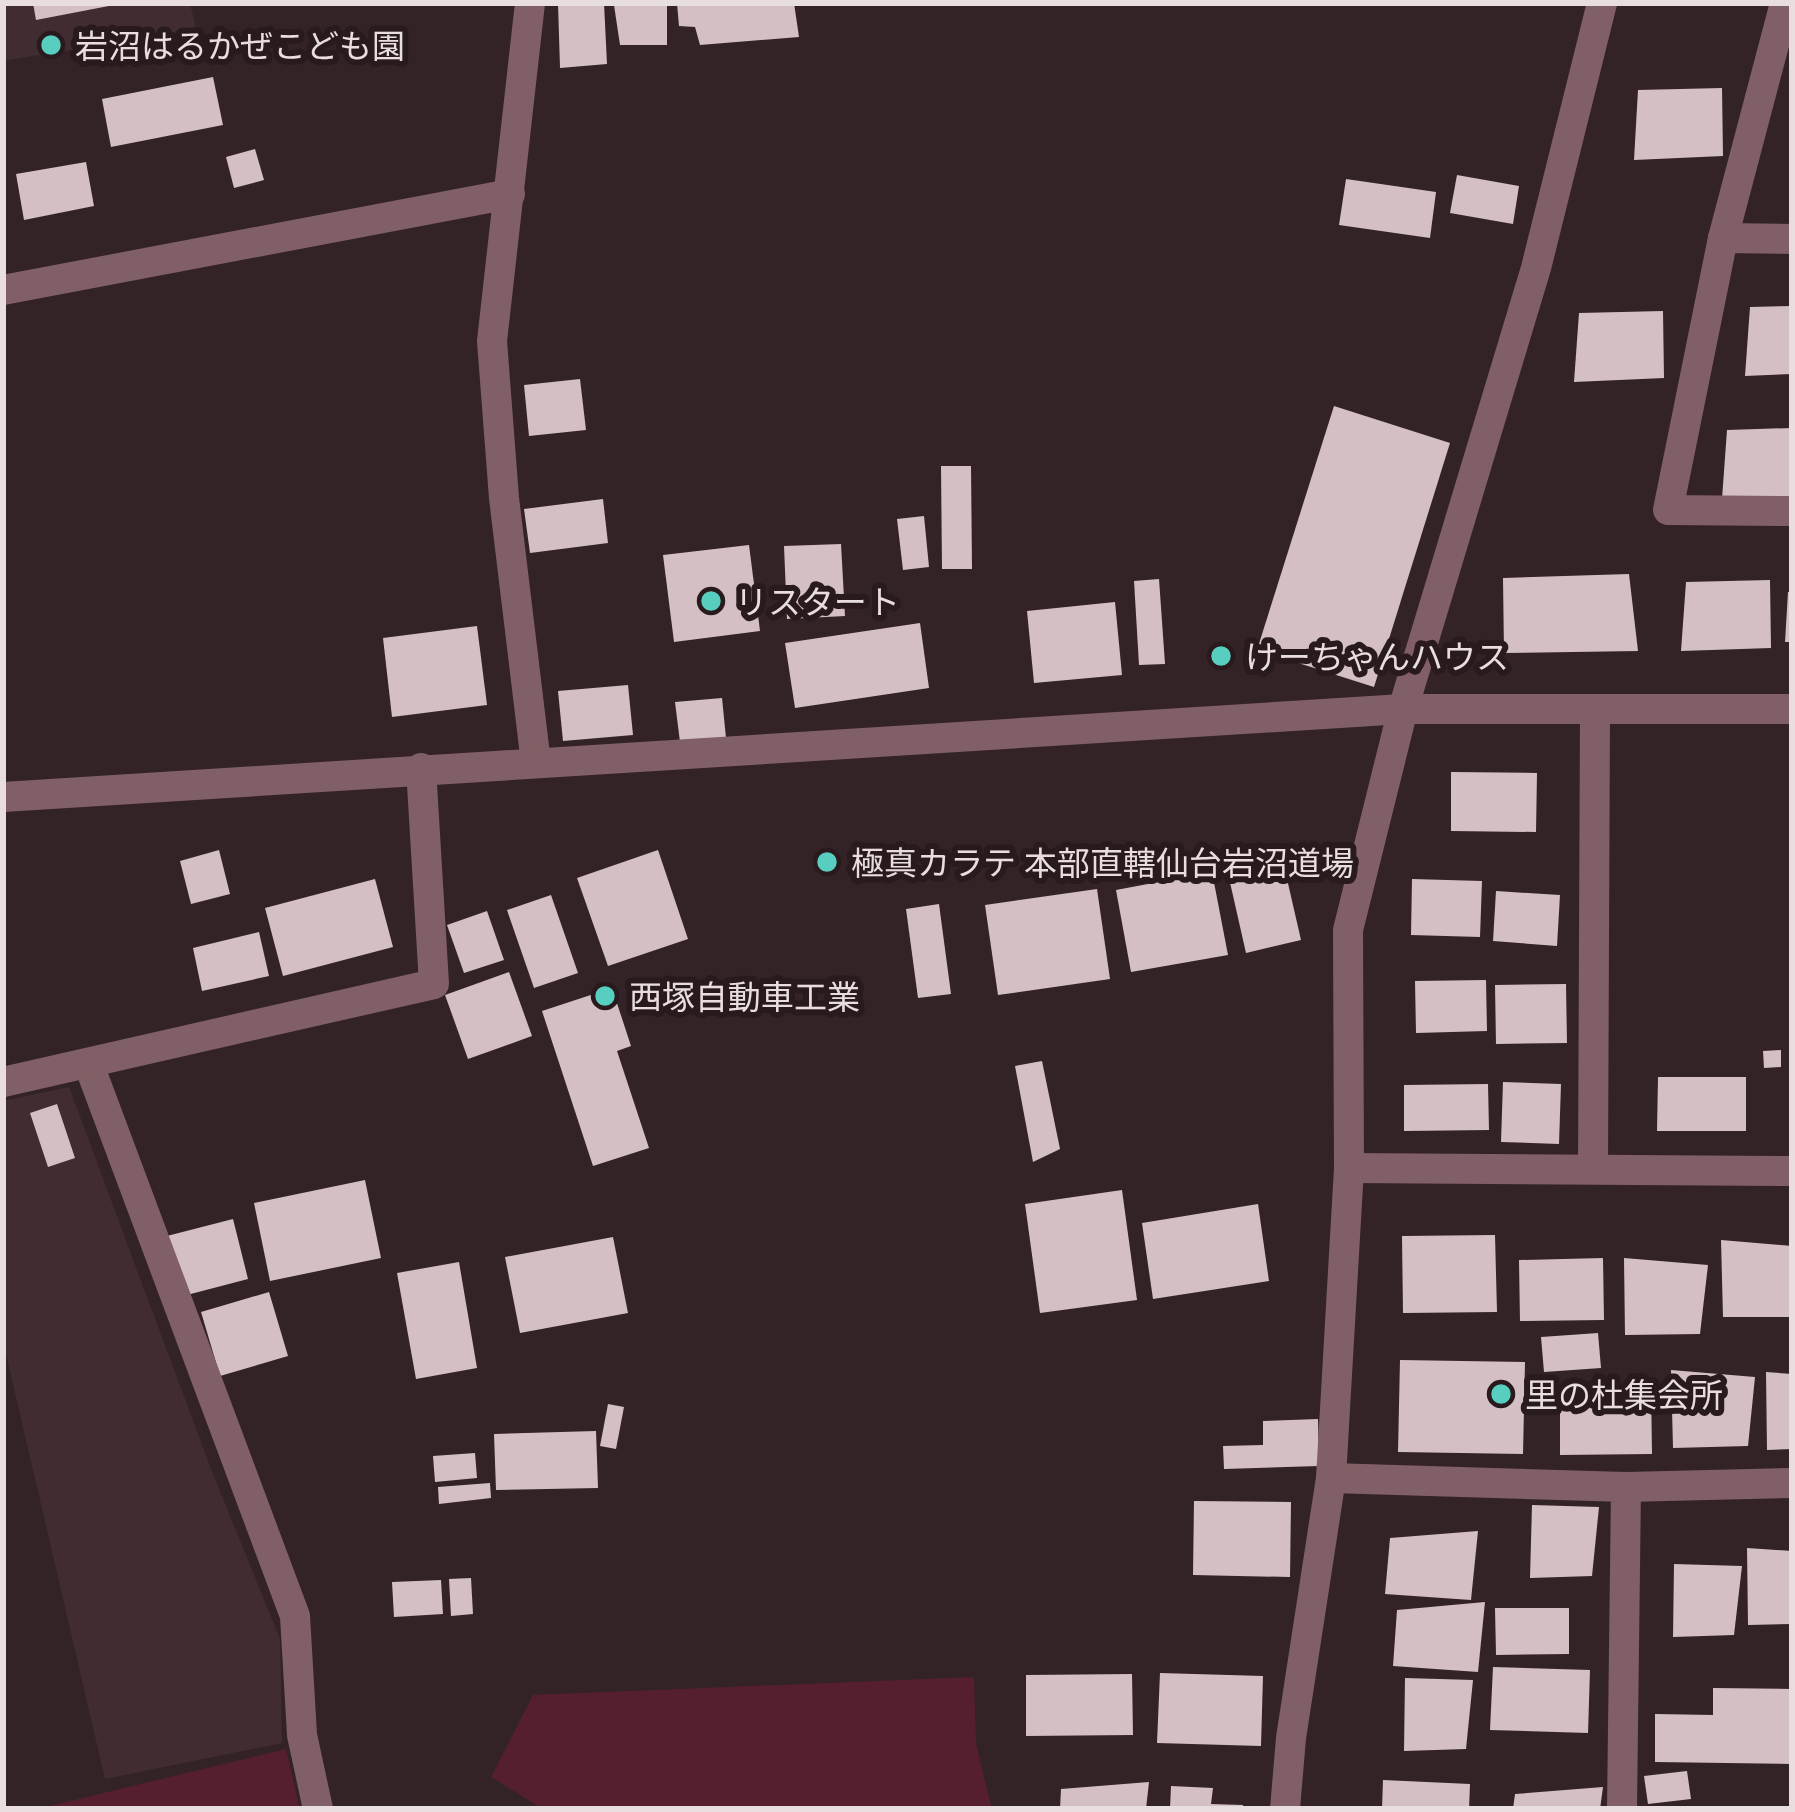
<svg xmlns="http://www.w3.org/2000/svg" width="1795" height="1812" viewBox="0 0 1795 1812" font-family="'PT Serif','Noto Sans JP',serif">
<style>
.built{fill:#412c31}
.green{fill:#551f2f}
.building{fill:#d4c0c4}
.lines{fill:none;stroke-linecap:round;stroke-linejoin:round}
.minor{stroke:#815f66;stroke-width:30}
.tertiary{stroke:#815f66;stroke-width:30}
.poi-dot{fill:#58cec0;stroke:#291a1d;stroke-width:4.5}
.labels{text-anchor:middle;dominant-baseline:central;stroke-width:12;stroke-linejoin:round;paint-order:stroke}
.poi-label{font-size:33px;fill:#e8dddf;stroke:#291a1d;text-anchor:start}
</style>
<rect width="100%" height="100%" fill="#332327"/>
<g class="built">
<path d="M3,3H190L196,29L3,61Z"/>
<path d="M69,1087L211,1469L280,1639L282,1743L105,1779L3,1341V1101Z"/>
</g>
<g class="green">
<path d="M974,1677L976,1744L992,1809L538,1806L491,1777L533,1695Z"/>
<path d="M286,1749L300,1809H37Z"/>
</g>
<g class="building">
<path d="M33,3H113L114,5L36,20Z"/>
<path d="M558,3H604L607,64L560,68Z"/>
<path d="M667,3V45H620L614,5Z"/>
<path d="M677,3H794L799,37L700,45L695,27L679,26Z"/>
<path d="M213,77L223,125L111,147L102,99Z"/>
<path d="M1722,88L1723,156L1634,160L1638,90Z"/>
<path d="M255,149L264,180L234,188L226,157Z"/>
<path d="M86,162L94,206L24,220L16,174Z"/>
<path d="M1457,175L1519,186L1513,224L1450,213Z"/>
<path d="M1346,179L1436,192L1430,238L1339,225Z"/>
<path d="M1792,306V374L1745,376L1750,307Z"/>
<path d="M1663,311L1664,378L1574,382L1579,313Z"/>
<path d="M580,379L586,430L529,436L524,385Z"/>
<path d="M1334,406L1450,443L1374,687L1257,650Z"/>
<path d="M1792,428V496L1722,499L1727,430Z"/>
<path d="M941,466H971L972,569H942Z"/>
<path d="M603,499L608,543L530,553L524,509Z"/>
<path d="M924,516L929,567L903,570L897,519Z"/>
<path d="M841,544L845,616L787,619L784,546Z"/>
<path d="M749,545L760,631L674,642L663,555Z"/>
<path d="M1629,574L1638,651L1504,653L1503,578Z"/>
<path d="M1159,579L1165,664L1139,665L1134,581Z"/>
<path d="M1770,580L1771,648L1681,651L1686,582Z"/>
<path d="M1788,592H1792V642H1785Z"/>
<path d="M1115,602L1122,675L1034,683L1027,611Z"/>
<path d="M920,623L929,688L795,708L785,643Z"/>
<path d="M477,626L487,705L392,717L383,638Z"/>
<path d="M628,685L633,735L563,741L558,691Z"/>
<path d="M722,698L726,738L680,742L675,702Z"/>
<path d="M1451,772L1537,773L1536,832L1451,831Z"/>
<path d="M219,850L230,894L191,904L180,861Z"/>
<path d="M658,850L688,939L608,966L577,878Z"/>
<path d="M1284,866L1301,940L1246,953L1229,878Z"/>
<path d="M1212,872L1228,955L1131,972L1116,890Z"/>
<path d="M375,879L393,947L283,976L265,908Z"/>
<path d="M1412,879L1482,881L1480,937L1411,935Z"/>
<path d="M1097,889L1110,979L998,995L985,905Z"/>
<path d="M1496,891L1560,895L1557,946L1493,941Z"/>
<path d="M551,895L578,973L534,988L507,910Z"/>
<path d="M939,904L951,994L918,998L906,909Z"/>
<path d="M487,911L504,960L464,973L447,925Z"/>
<path d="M259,932L269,976L202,991L193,948Z"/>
<path d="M509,972L532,1036L468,1059L445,995Z"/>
<path d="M1486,980L1487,1031L1416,1033L1415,981Z"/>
<path d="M1566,984L1567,1043L1496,1044L1495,985Z"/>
<path d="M612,988L631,1046L617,1051L649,1148L593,1166L542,1011Z"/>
<path d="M1781,1050V1067L1764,1068L1763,1051Z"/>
<path d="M1042,1061L1060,1149L1033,1162L1015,1066Z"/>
<path d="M1658,1077H1746V1131H1657Z"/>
<path d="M1503,1082L1561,1084L1559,1144L1501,1142Z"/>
<path d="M1488,1084L1489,1130L1404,1131V1085Z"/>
<path d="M57,1104L75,1158L48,1167L30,1113Z"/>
<path d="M365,1180L381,1258L270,1281L254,1203Z"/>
<path d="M1122,1190L1137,1300L1040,1313L1025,1204Z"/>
<path d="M1258,1204L1269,1281L1153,1299L1142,1223Z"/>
<path d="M233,1219L248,1279L183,1296L167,1236Z"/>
<path d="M1495,1235L1497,1312L1403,1313L1402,1236Z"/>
<path d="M613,1237L628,1313L520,1333L505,1257Z"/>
<path d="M1721,1240L1792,1246V1317H1723Z"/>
<path d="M1603,1258L1604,1320L1520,1321L1519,1260Z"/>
<path d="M1624,1258L1708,1265L1700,1334L1625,1335Z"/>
<path d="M459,1262L477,1368L416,1379L397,1273Z"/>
<path d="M269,1292L288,1356L220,1376L201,1312Z"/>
<path d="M1598,1333L1601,1368L1544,1372L1541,1337Z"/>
<path d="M1400,1360L1525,1362L1523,1454L1398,1452Z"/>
<path d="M1671,1370L1755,1377L1748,1446L1673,1448Z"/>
<path d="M1766,1372L1792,1374V1449L1767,1450Z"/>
<path d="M1651,1386L1652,1454L1560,1455V1387Z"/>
<path d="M608,1404L624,1407L616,1449L600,1446Z"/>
<path d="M1318,1419L1319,1466L1224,1469L1223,1446L1263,1445V1421Z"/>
<path d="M596,1431L598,1488L496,1490L494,1434Z"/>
<path d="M475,1453L477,1478L435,1482L433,1456Z"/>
<path d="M490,1483L491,1498L439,1504L438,1487Z"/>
<path d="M1194,1501L1291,1502L1290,1577L1193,1575Z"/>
<path d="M1532,1505L1599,1507L1592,1576L1530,1578Z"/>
<path d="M1478,1531L1471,1600L1385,1594L1390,1538Z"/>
<path d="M1747,1548L1792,1551V1624L1748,1625Z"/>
<path d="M1674,1564L1742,1566L1734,1635L1673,1637Z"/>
<path d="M471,1578L473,1614L451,1616L449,1579Z"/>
<path d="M441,1580L443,1614L394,1617L392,1582Z"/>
<path d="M1485,1602L1478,1672L1393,1666L1397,1610Z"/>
<path d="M1495,1608H1569V1654L1496,1655Z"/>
<path d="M1493,1667L1590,1670L1588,1733L1490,1730Z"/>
<path d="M1160,1673L1263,1676L1261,1746L1157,1743Z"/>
<path d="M1132,1674L1133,1735L1026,1736V1675Z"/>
<path d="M1405,1678L1473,1680L1466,1749L1404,1751Z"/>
<path d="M1713,1688L1792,1689V1764L1655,1762V1714L1713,1715Z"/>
<path d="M1687,1771L1691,1799L1648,1804L1644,1776Z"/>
<path d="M1383,1780L1470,1784L1469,1809H1382Z"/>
<path d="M1149,1782L1146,1809H1060L1061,1789Z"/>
<path d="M1171,1786L1213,1788L1211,1804L1243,1805V1809H1170Z"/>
<path d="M1603,1787L1600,1809H1513L1515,1794Z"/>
</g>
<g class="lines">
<g class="minor">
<path d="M530,3L492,341L504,498L536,763"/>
<path d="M1785,3L1723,238L1668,510L1792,511"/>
<path d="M1723,238L1792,239"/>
<path d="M3,290L510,194"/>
<path d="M89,1065L295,1616L302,1735L318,1809"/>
<path d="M3,1082L434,984L421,768"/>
<path d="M1349,1168L1792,1171"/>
<path d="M1593,1169L1595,710"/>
<path d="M1331,1478L1626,1487L1622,1809"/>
<path d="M1626,1487L1792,1483"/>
<path d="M1285,1809L1291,1738L1331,1478L1349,1168L1348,930L1403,709L1536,268L1602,3"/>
</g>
<path class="tertiary" d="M3,797L1403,709H1792"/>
</g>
<g class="poi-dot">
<circle cx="51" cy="45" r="12"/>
<circle cx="711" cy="601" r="12"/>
<circle cx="1221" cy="656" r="12"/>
<circle cx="827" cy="862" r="12"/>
<circle cx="605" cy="996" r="12"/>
<circle cx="1501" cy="1394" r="12"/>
</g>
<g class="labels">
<g class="poi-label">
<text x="75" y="45">岩沼はるかぜこども園</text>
<text x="735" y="601">リスタート</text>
<text x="1245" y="656">けーちゃんハウス</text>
<text x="851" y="862">極真カラテ 本部直轄仙台岩沼道場</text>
<text x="629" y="996">西塚自動車工業</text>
<text x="1525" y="1394">里の杜集会所</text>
</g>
</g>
<rect width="1795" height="1812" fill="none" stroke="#e8dddf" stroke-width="12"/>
</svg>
